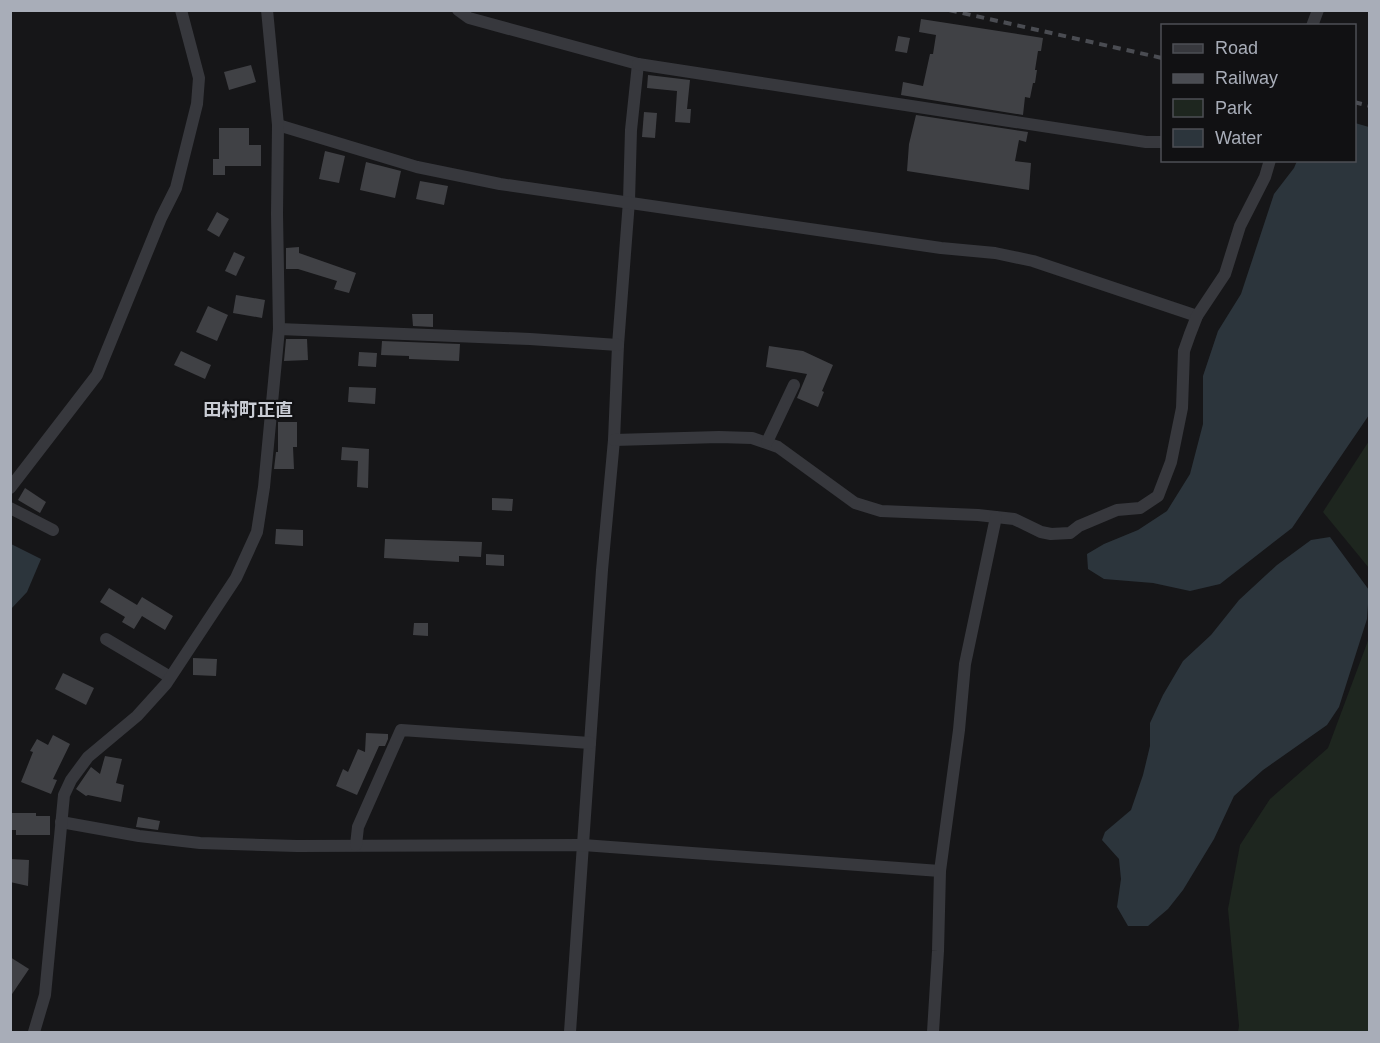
<svg xmlns="http://www.w3.org/2000/svg" width="1380" height="1043" viewBox="0 0 1380 1043" font-family="Arial,'Noto Sans JP',sans-serif">
<style>
.green{fill:#1e261f}
.water{fill:#2c353c}
.building{fill:#404145}
.lines{fill:none;stroke-linecap:round;stroke-linejoin:round}
.minor{stroke:#37383d;stroke-width:12}
.rail{stroke:#4a4c52;stroke-width:4;stroke-dasharray:8 6;stroke-linecap:butt}
.labels{text-anchor:middle;dominant-baseline:central;stroke-width:4.5;stroke-linejoin:round;paint-order:stroke}
.quarter-label{font-size:18px;font-weight:bold;fill:#c9ccd4;stroke:#111113}
</style>
<rect width="100%" height="100%" fill="#161618"/>
<g class="green">
<path d="M1369,441V568L1323,512Z"/>
<path d="M1369,638V1032H1238L1239,1026L1228,909L1240,845L1270,799L1328,748Z"/>
</g>
<g class="water">
<path d="M1355,123L1369,127V415L1292,528L1220,584L1190,591L1153,583L1104,579L1088,569L1087,554L1104,544L1138,530L1167,511L1190,474L1203,424V376L1218,331L1241,294L1274,194L1294,168L1297,161L1354,160Z"/>
<path d="M1330,537L1369,590L1367,619L1339,707L1327,725L1263,770L1234,796L1214,839L1183,890L1168,909L1148,926H1128L1117,907L1121,879L1119,859L1102,840L1105,832L1131,810L1143,775L1150,746V723L1163,695L1183,661L1211,635L1239,600L1277,565L1311,540Z"/>
<path d="M11,544L41,559L27,592L11,609Z"/>
</g>
<g class="building">
<path d="M921,19L1043,38L1041,51H1038L1035,70H1037L1035,83H1033L1030,98L1025,97L1023,115L901,95L903,82L923,86L930,54H933L936,35L919,32Z"/>
<path d="M898,36L910,38L907,53L895,51Z"/>
<path d="M251,65L256,82L229,90L224,72Z"/>
<path d="M648,75L690,80L687,109H691L690,123L675,122L677,91L647,88Z"/>
<path d="M644,112L657,113L655,138L642,137Z"/>
<path d="M916,115L1028,132L1026,142L1019,140L1015,161L1031,163L1029,190L907,171L909,144Z"/>
<path d="M219,128H249V145H261V166H225V175H213V159H219Z"/>
<path d="M325,151L345,156L339,183L319,179Z"/>
<path d="M366,162L401,171L395,198L360,190Z"/>
<path d="M420,181L448,186L444,205L416,199Z"/>
<path d="M217,212L229,219L219,237L207,230Z"/>
<path d="M299,247V253L356,273L349,293L334,289L337,281L298,269H286V248Z"/>
<path d="M234,252L245,257L236,276L225,271Z"/>
<path d="M236,295L265,300L262,318L233,313Z"/>
<path d="M208,306L228,315L217,341L196,332Z"/>
<path d="M412,314H433V327L413,326Z"/>
<path d="M286,339H307L308,360L284,361Z"/>
<path d="M382,341L460,344L459,361L409,359V356L381,355Z"/>
<path d="M769,346L803,351L833,365L822,391L824,392L818,407L797,398L807,374L766,367Z"/>
<path d="M181,351L211,365L205,379L174,365Z"/>
<path d="M359,352L377,353L376,367L358,366Z"/>
<path d="M349,387L376,388L375,404L348,402Z"/>
<path d="M278,422H297V447H293L294,469H274L276,452H278Z"/>
<path d="M342,447L369,449L368,488L357,487L358,461L341,460Z"/>
<path d="M25,488L46,502L40,513L18,500Z"/>
<path d="M492,498L513,499L512,511L492,510Z"/>
<path d="M276,529L303,530V546L275,544Z"/>
<path d="M385,539L482,542L481,557L459,556V562L384,558Z"/>
<path d="M486,554L504,555V566L486,565Z"/>
<path d="M109,588L137,605L142,597L173,616L165,630L142,616L134,629L122,622L125,617L100,602Z"/>
<path d="M414,623H428V636L413,635Z"/>
<path d="M193,658L217,659L216,676L193,675Z"/>
<path d="M63,673L94,688L86,705L55,689Z"/>
<path d="M366,733L388,734V739L385,746H379L357,795L336,786L343,769L348,772L358,749L365,752Z"/>
<path d="M53,735L70,744L53,779L57,780L51,794L21,782L33,752L30,751L37,739L48,745Z"/>
<path d="M105,756L122,759L116,783L124,785L121,802L88,795L86,796L76,789L91,767L100,774Z"/>
<path d="M10,813H36V816H50V835H16V830H10Z"/>
<path d="M138,817L160,821L158,830L136,827Z"/>
<path d="M10,859L29,860L28,886L10,882Z"/>
<path d="M10,957L29,969L10,997Z"/>
</g>
<g class="lines">
<g class="minor">
<path d="M458,10L469,18L638,64L631,130L629,201L618,345L614,440L602,570L570,1032"/>
<path d="M1312,26L1318,10"/>
<path d="M638,64L1146,142H1162"/>
<path d="M278,125L417,167L500,184L941,248L995,253L1033,261L1197,316"/>
<path d="M279,329L530,339L618,345"/>
<path d="M614,440L719,437L752,438L778,447L855,503L881,511L978,515L1014,519L1041,532L1051,534L1070,533L1079,526L1117,510L1140,508L1158,496L1171,462L1182,408L1184,351L1190,334L1197,316L1225,274L1240,226L1265,177L1270,160"/>
<path d="M767,442L794,385"/>
<path d="M10,488L97,375L161,218L176,188L197,104L199,78L181,10"/>
<path d="M10,508L53,530"/>
<path d="M106,639L170,677"/>
<path d="M61,822L139,836L200,843L297,846L583,845L940,871"/>
<path d="M356,845L358,827L401,730L590,743"/>
<path d="M34,1032L45,995L64,795L71,780L88,757L137,716L166,684L236,578L257,532L264,487L279,329L277,214L278,125L267,10"/>
<path d="M933,1032L938,951L940,871L959,730L965,664L996,517"/>
</g>
<g class="rail">
<path d="M949,10L1162,58"/>
<path d="M1354,102L1370,106"/>
</g>
</g>
<g class="labels">
<g class="quarter-label">
<text x="248" y="410">田村町正直</text>
</g>
</g>
<rect width="1380" height="1043" fill="none" stroke="#a8adb8" stroke-width="24"/>
<rect x="1161" y="24" width="195" height="138" fill="#111113" stroke="#4d4f55" stroke-width="1.5"/>
<rect x="1173" y="44" width="30" height="9" fill="#37383d" stroke="#4d4f55" stroke-width="1.5"/>
<text x="1215" y="54" font-size="18" fill="#a8adb8">Road</text>
<rect x="1173" y="74" width="30" height="9" fill="#4a4c52" stroke="#4d4f55" stroke-width="1.5"/>
<text x="1215" y="84" font-size="18" fill="#a8adb8">Railway</text>
<rect x="1173" y="99" width="30" height="18" fill="#1e261f" stroke="#4d4f55" stroke-width="1.5"/>
<text x="1215" y="114" font-size="18" fill="#a8adb8">Park</text>
<rect x="1173" y="129" width="30" height="18" fill="#2c353c" stroke="#4d4f55" stroke-width="1.5"/>
<text x="1215" y="144" font-size="18" fill="#a8adb8">Water</text>
</svg>
